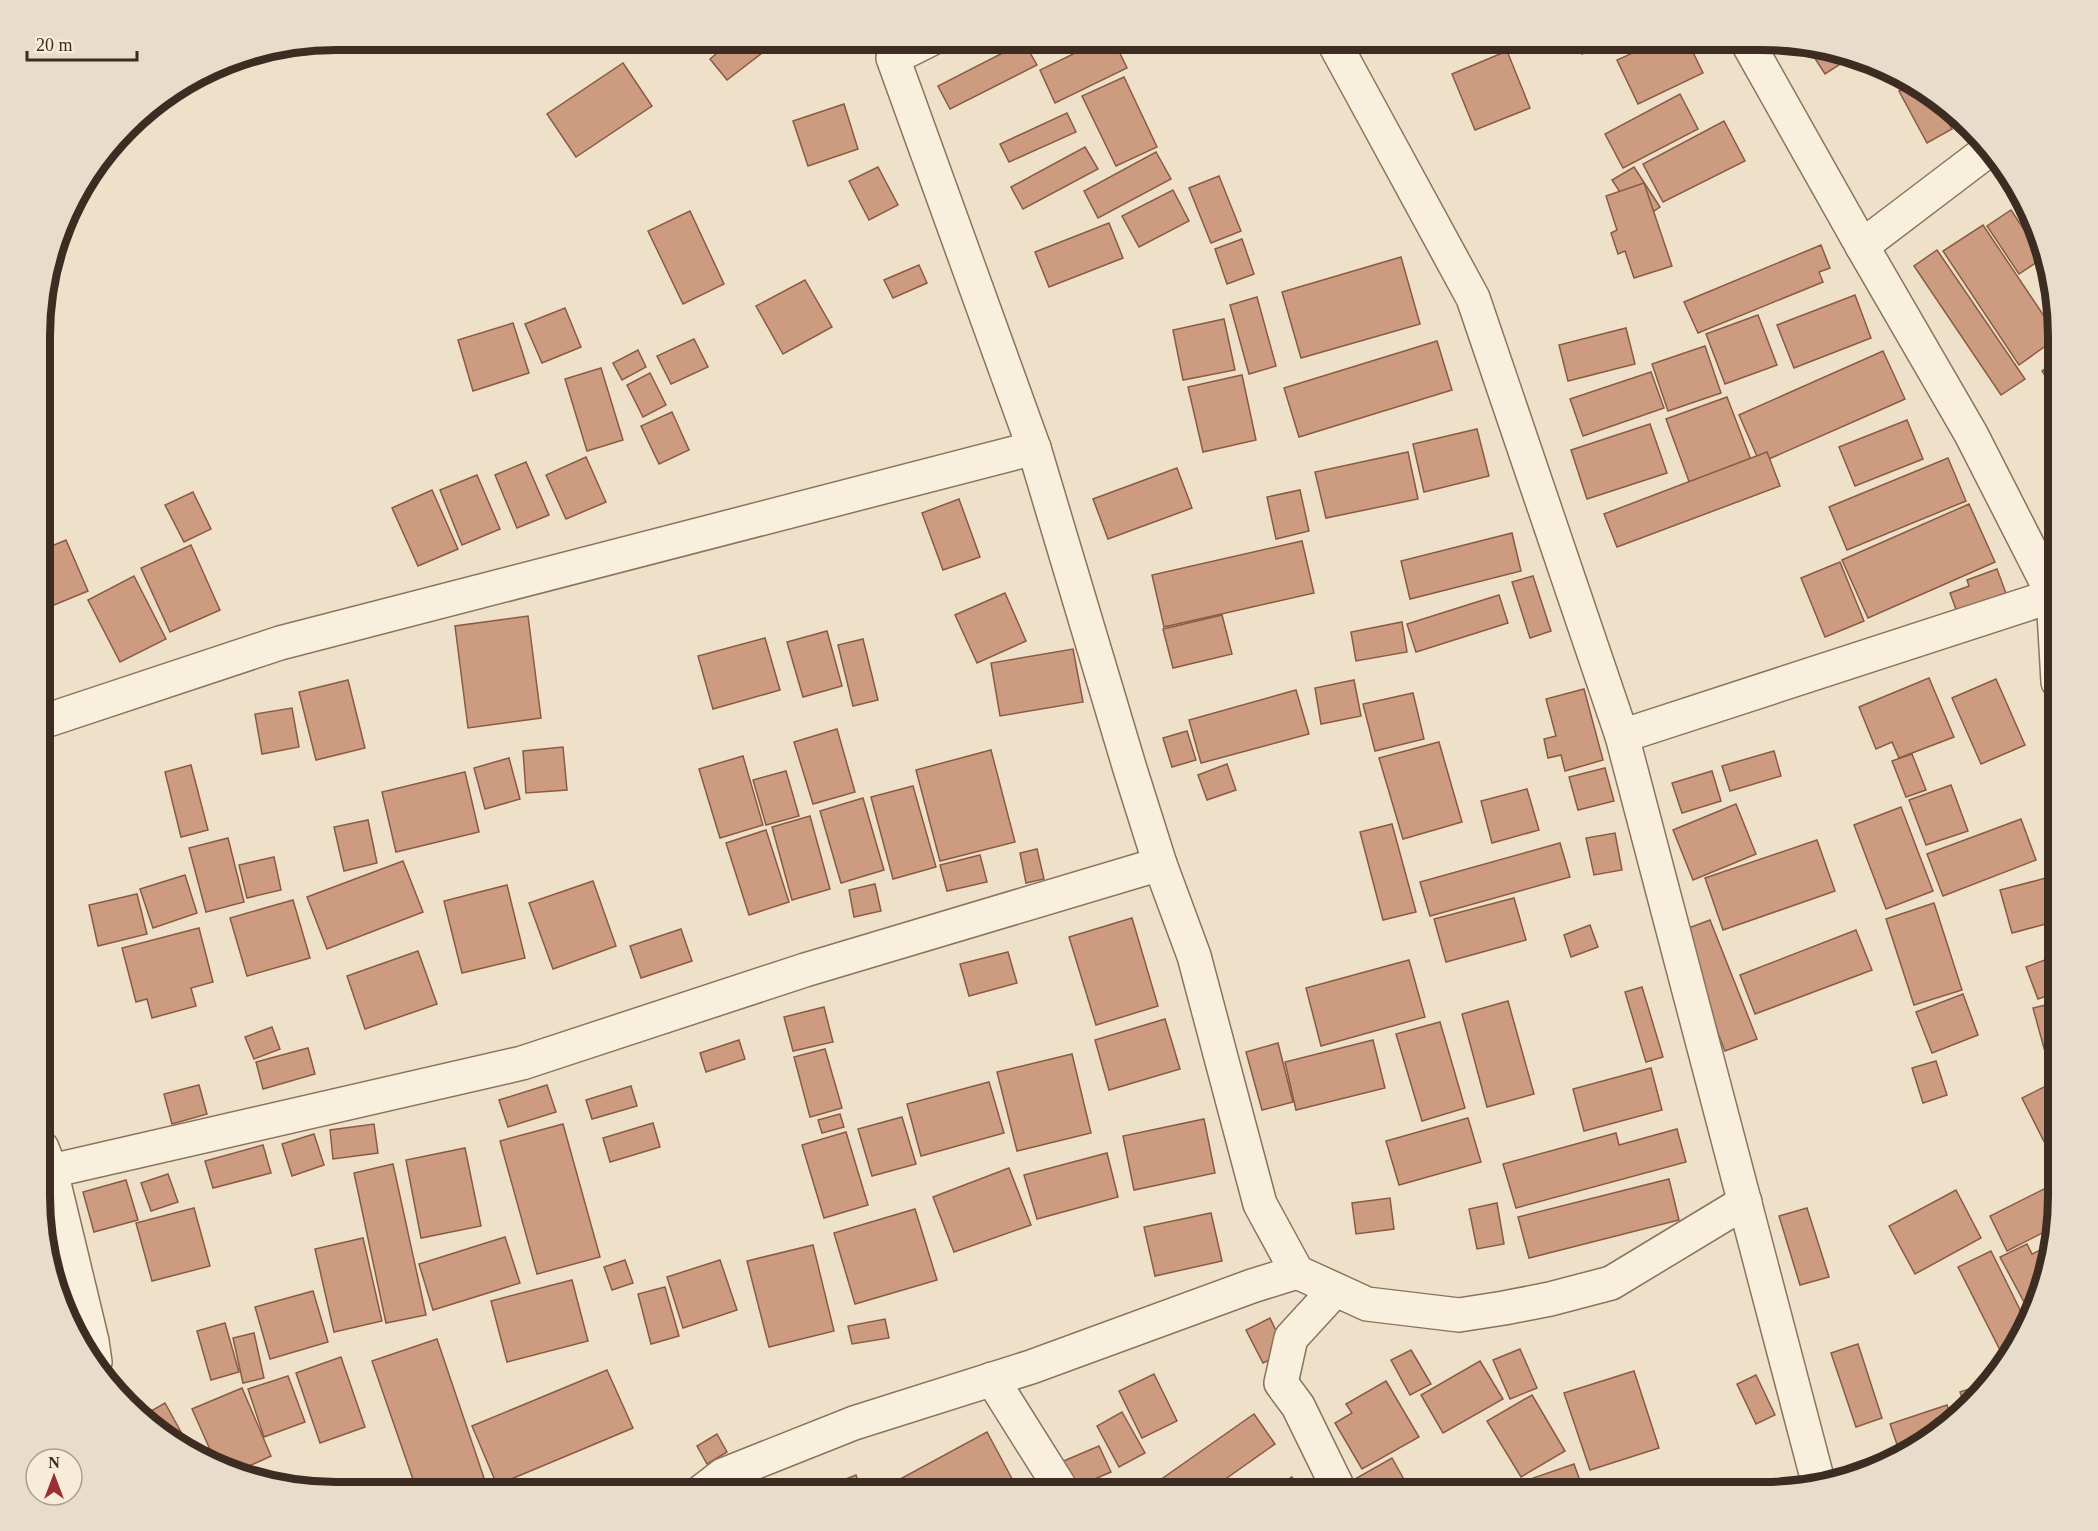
<svg xmlns="http://www.w3.org/2000/svg" width="2098" height="1531" viewBox="0 0 2098 1531" font-family="Georgia,serif">
<style>
.building{fill:#cc9b80;stroke:#8a5b44;stroke-width:1.5}
.lines{fill:none;stroke-linecap:round;stroke-linejoin:round}
.street-casing{stroke:#8b735e;stroke-width:36}
.street{stroke:#f9efdd;stroke-width:33}
.rim{fill:none;stroke:#3c2c21;stroke-width:8}
</style>
<rect width="100%" height="100%" fill="#efe1c9"/>
<g class="building">
<path d="M734,39H757L766,50L727,80L710,59Z"/>
<path d="M778,39H792L783,46Z"/>
<path d="M1104,39H1113L1127,68L1055,103L1040,70Z"/>
<path d="M1576,40H1616L1582,54Z"/>
<path d="M1661,40H1687L1703,73L1638,104L1617,60Z"/>
<path d="M1024,42L1037,65L950,109L938,86Z"/>
<path d="M1809,45L1856,54L1825,74L1807,46Z"/>
<path d="M1507,51L1530,108L1475,130L1452,74Z"/>
<path d="M623,63L652,106L576,157L547,114Z"/>
<path d="M1124,77L1157,147L1116,166L1082,96Z"/>
<path d="M1911,84L1933,95L1952,129L1927,143L1899,91Z"/>
<path d="M1680,94L1698,129L1623,168L1605,134Z"/>
<path d="M844,104L858,149L808,166L793,121Z"/>
<path d="M1067,113L1076,132L1009,162L1000,144Z"/>
<path d="M1724,121L1745,161L1663,202L1643,164Z"/>
<path d="M1085,147L1098,169L1023,209L1011,187Z"/>
<path d="M1156,152L1171,179L1098,218L1084,191Z"/>
<path d="M878,167L898,205L869,220L849,181Z"/>
<path d="M1634,167L1660,207L1639,221L1612,180Z"/>
<path d="M1219,176L1241,231L1211,243L1189,188Z"/>
<path d="M1644,183L1672,266L1634,278L1625,251L1618,254L1611,233L1617,230L1606,196Z"/>
<path d="M1173,190L1189,221L1139,247L1122,216Z"/>
<path d="M2011,210L2043,258L2019,274L1987,226Z"/>
<path d="M690,211L724,284L683,304L648,231Z"/>
<path d="M1109,223L1123,258L1049,287L1035,252Z"/>
<path d="M1983,225L2058,337L2019,365L1943,251Z"/>
<path d="M1242,239L1254,274L1227,284L1215,249Z"/>
<path d="M1821,245L1830,268L1819,272L1823,282L1698,333L1684,302Z"/>
<path d="M1937,250L2025,379L2001,395L1914,266Z"/>
<path d="M1401,257L1420,324L1301,358L1282,292Z"/>
<path d="M919,265L927,283L893,298L884,280Z"/>
<path d="M805,280L832,327L783,354L756,306Z"/>
<path d="M1855,295L1871,338L1794,368L1777,325Z"/>
<path d="M1257,297L1276,366L1249,374L1230,305Z"/>
<path d="M565,308L581,347L542,363L525,324Z"/>
<path d="M1758,315L1777,365L1725,384L1706,334Z"/>
<path d="M1224,319L1235,370L1183,380L1173,330Z"/>
<path d="M513,323L529,373L473,391L458,340Z"/>
<path d="M1626,328L1635,364L1568,381L1559,345Z"/>
<path d="M694,339L708,367L671,384L657,356Z"/>
<path d="M1437,341L1452,390L1299,437L1284,388Z"/>
<path d="M1705,346L1721,393L1668,411L1652,364Z"/>
<path d="M638,350L646,367L622,380L613,363Z"/>
<path d="M1883,351L1905,399L1760,463L1739,415Z"/>
<path d="M2058,360V396L2042,371Z"/>
<path d="M601,368L623,440L587,451L565,379Z"/>
<path d="M1651,372L1664,408L1583,436L1570,399Z"/>
<path d="M650,373L666,405L643,417L627,385Z"/>
<path d="M1242,375L1256,440L1203,452L1188,387Z"/>
<path d="M1727,397L1759,481L1697,503L1666,419Z"/>
<path d="M672,412L689,450L659,464L641,426Z"/>
<path d="M1907,420L1923,459L1855,486L1839,447Z"/>
<path d="M1650,424L1667,473L1587,499L1571,450Z"/>
<path d="M1477,429L1489,476L1424,492L1413,444Z"/>
<path d="M1408,452L1418,499L1326,518L1315,472Z"/>
<path d="M1767,452L1780,486L1617,547L1604,514Z"/>
<path d="M586,457L606,502L566,519L546,475Z"/>
<path d="M1948,458L1966,501L1847,550L1829,507Z"/>
<path d="M526,462L549,515L517,528L495,475Z"/>
<path d="M1177,468L1192,508L1108,539L1093,499Z"/>
<path d="M477,475L500,529L462,545L440,490Z"/>
<path d="M432,490L458,549L418,566L392,508Z"/>
<path d="M1300,490L1309,531L1276,539L1267,497Z"/>
<path d="M193,492L211,529L184,542L165,505Z"/>
<path d="M959,499L980,557L943,570L922,513Z"/>
<path d="M1969,504L1995,562L1868,618L1842,560Z"/>
<path d="M1512,533L1521,571L1410,599L1401,561Z"/>
<path d="M66,540L88,591L54,605L42,577V550Z"/>
<path d="M1302,541L1314,593L1164,627L1152,575Z"/>
<path d="M191,545L220,610L170,632L141,568Z"/>
<path d="M1840,562L1864,621L1825,637L1801,578Z"/>
<path d="M1997,569L2007,596L1958,615L1950,593L1969,586L1967,580Z"/>
<path d="M134,576L166,639L120,662L88,600Z"/>
<path d="M1533,576L1551,631L1530,638L1512,582Z"/>
<path d="M1005,593L1026,641L977,663L955,615Z"/>
<path d="M1499,595L1508,623L1416,652L1407,624Z"/>
<path d="M1222,615L1232,654L1173,668L1163,629Z"/>
<path d="M528,616L541,718L468,728L455,626Z"/>
<path d="M1402,622L1407,652L1356,661L1351,632Z"/>
<path d="M827,631L842,686L803,697L787,642Z"/>
<path d="M765,638L780,690L713,709L698,656Z"/>
<path d="M863,639L878,700L853,706L838,645Z"/>
<path d="M1073,649L1083,702L1000,716L991,663Z"/>
<path d="M1929,678L1954,737L1899,758L1892,742L1876,749L1859,707Z"/>
<path d="M1996,679L2025,745L1981,764L1952,698Z"/>
<path d="M348,680L365,748L316,760L299,692Z"/>
<path d="M1354,680L1361,716L1321,724L1315,688Z"/>
<path d="M1584,689L1603,760L1565,771L1561,755L1548,758L1544,739L1556,736L1546,699Z"/>
<path d="M1296,690L1309,734L1201,763L1189,720Z"/>
<path d="M1413,693L1424,739L1375,751L1363,704Z"/>
<path d="M292,708L299,747L262,754L255,714Z"/>
<path d="M837,729L855,792L813,804L794,742Z"/>
<path d="M1187,731L1196,760L1172,767L1163,738Z"/>
<path d="M1439,742L1462,822L1403,839L1379,758Z"/>
<path d="M563,747L567,790L526,793L523,751Z"/>
<path d="M991,750L1015,842L940,861L916,770Z"/>
<path d="M1774,751L1781,776L1730,791L1722,766Z"/>
<path d="M1912,754L1926,790L1906,797L1892,761Z"/>
<path d="M743,756L763,825L720,838L699,769Z"/>
<path d="M509,758L520,799L485,809L474,768Z"/>
<path d="M1227,764L1236,790L1207,800L1198,775Z"/>
<path d="M191,765L208,830L181,837L165,772Z"/>
<path d="M1605,768L1614,801L1578,810L1569,777Z"/>
<path d="M786,771L799,816L766,825L753,780Z"/>
<path d="M1712,771L1721,801L1682,813L1672,783Z"/>
<path d="M465,772L479,832L396,852L382,792Z"/>
<path d="M1951,785L1968,831L1926,845L1909,800Z"/>
<path d="M913,786L936,867L893,879L871,797Z"/>
<path d="M1527,789L1539,830L1492,843L1481,801Z"/>
<path d="M863,798L884,870L841,883L820,811Z"/>
<path d="M1736,804L1756,854L1693,880L1673,830Z"/>
<path d="M1901,807L1933,891L1886,909L1854,825Z"/>
<path d="M810,816L830,889L792,900L772,827Z"/>
<path d="M2021,819L2036,860L1943,896L1927,854Z"/>
<path d="M368,820L377,863L344,871L334,827Z"/>
<path d="M1392,824L1416,912L1383,920L1360,832Z"/>
<path d="M766,830L789,902L749,915L726,843Z"/>
<path d="M1615,833L1622,870L1594,875L1586,838Z"/>
<path d="M228,838L244,902L206,912L189,848Z"/>
<path d="M1817,840L1835,891L1723,930L1705,878Z"/>
<path d="M1560,843L1570,877L1430,916L1420,882Z"/>
<path d="M1037,849L1044,879L1026,883L1020,853Z"/>
<path d="M980,855L987,882L947,891L940,865Z"/>
<path d="M274,857L281,890L247,898L239,865Z"/>
<path d="M403,861L423,912L327,949L307,897Z"/>
<path d="M185,875L197,913L153,928L140,889Z"/>
<path d="M2046,878L2057,921L2012,933L2000,890Z"/>
<path d="M593,881L616,946L553,969L529,903Z"/>
<path d="M875,884L881,911L854,917L849,890Z"/>
<path d="M507,885L525,958L462,973L444,901Z"/>
<path d="M137,894L147,934L98,946L89,905Z"/>
<path d="M1514,898L1526,940L1446,962L1434,919Z"/>
<path d="M293,900L310,958L247,976L230,918Z"/>
<path d="M1934,903L1962,990L1914,1005L1886,919Z"/>
<path d="M1132,918L1158,1006L1096,1025L1069,937Z"/>
<path d="M1710,920L1757,1039L1725,1051L1678,932Z"/>
<path d="M1590,925L1598,947L1571,957L1564,935Z"/>
<path d="M199,928L213,982L191,988L196,1006L152,1018L147,999L136,1002L122,948Z"/>
<path d="M681,929L692,961L641,978L630,946Z"/>
<path d="M1856,930L1872,970L1755,1014L1740,975Z"/>
<path d="M418,951L437,1004L365,1029L347,976Z"/>
<path d="M1008,952L1017,983L969,996L960,964Z"/>
<path d="M2058,955V992L2038,999L2026,967Z"/>
<path d="M1409,960L1425,1017L1321,1046L1306,988Z"/>
<path d="M1642,987L1663,1057L1646,1062L1625,992Z"/>
<path d="M1963,994L1978,1035L1932,1053L1916,1012Z"/>
<path d="M1508,1001L1534,1094L1487,1107L1462,1014Z"/>
<path d="M2058,1002V1055L2047,1059L2033,1008Z"/>
<path d="M824,1007L833,1042L793,1051L784,1017Z"/>
<path d="M1165,1019L1180,1069L1109,1090L1095,1040Z"/>
<path d="M1440,1022L1465,1108L1422,1121L1396,1034Z"/>
<path d="M272,1027L280,1049L254,1059L245,1037Z"/>
<path d="M739,1040L745,1059L706,1072L700,1053Z"/>
<path d="M1373,1040L1385,1088L1296,1110L1285,1062Z"/>
<path d="M1278,1043L1293,1102L1262,1110L1246,1052Z"/>
<path d="M308,1048L315,1074L263,1089L256,1062Z"/>
<path d="M825,1049L842,1108L810,1117L794,1057Z"/>
<path d="M1072,1054L1091,1133L1017,1151L997,1072Z"/>
<path d="M1936,1061L1947,1095L1923,1103L1912,1068Z"/>
<path d="M1651,1068L1662,1110L1584,1131L1573,1089Z"/>
<path d="M2058,1080V1169L2022,1098Z"/>
<path d="M989,1082L1004,1133L921,1156L907,1104Z"/>
<path d="M199,1085L207,1114L172,1124L164,1094Z"/>
<path d="M547,1085L556,1112L508,1127L499,1100Z"/>
<path d="M631,1086L637,1106L592,1119L586,1100Z"/>
<path d="M840,1114L844,1127L822,1133L818,1120Z"/>
<path d="M902,1117L916,1164L872,1176L858,1129Z"/>
<path d="M1468,1118L1481,1162L1399,1185L1386,1141Z"/>
<path d="M1204,1119L1215,1173L1134,1190L1123,1136Z"/>
<path d="M653,1123L660,1147L610,1162L603,1138Z"/>
<path d="M374,1124L378,1153L333,1159L330,1130Z"/>
<path d="M563,1124L600,1257L537,1274L500,1141Z"/>
<path d="M1677,1129L1686,1162L1516,1208L1503,1164L1616,1133L1619,1145Z"/>
<path d="M846,1132L868,1205L824,1218L802,1145Z"/>
<path d="M314,1134L324,1165L292,1176L282,1144Z"/>
<path d="M263,1145L271,1173L213,1188L205,1161Z"/>
<path d="M465,1148L481,1226L421,1238L406,1160Z"/>
<path d="M1107,1153L1118,1197L1037,1219L1024,1175Z"/>
<path d="M393,1164L426,1315L386,1323L354,1173Z"/>
<path d="M1009,1168L1031,1225L954,1252L933,1197Z"/>
<path d="M168,1174L178,1202L151,1211L141,1183Z"/>
<path d="M1669,1179L1679,1220L1529,1258L1518,1217Z"/>
<path d="M126,1180L138,1220L94,1232L83,1192Z"/>
<path d="M2058,1182V1214L2056,1226L2007,1251L1990,1216Z"/>
<path d="M1956,1190L1981,1238L1915,1274L1889,1226Z"/>
<path d="M1390,1198L1394,1229L1356,1234L1352,1203Z"/>
<path d="M1497,1203L1504,1244L1477,1249L1469,1209Z"/>
<path d="M194,1208L210,1266L152,1281L136,1223Z"/>
<path d="M1807,1208L1829,1277L1800,1285L1779,1216Z"/>
<path d="M915,1209L937,1280L855,1304L834,1233Z"/>
<path d="M1211,1213L1222,1261L1155,1276L1144,1227Z"/>
<path d="M505,1237L520,1283L433,1310L419,1264Z"/>
<path d="M363,1238L382,1321L334,1332L315,1249Z"/>
<path d="M2027,1244L2032,1254L2053,1244L2043,1291L2024,1302L2000,1257Z"/>
<path d="M813,1245L834,1331L769,1347L747,1261Z"/>
<path d="M1991,1251L2026,1322L2014,1346L2001,1352L1958,1267Z"/>
<path d="M625,1260L633,1283L612,1290L604,1267Z"/>
<path d="M720,1260L737,1310L683,1328L667,1277Z"/>
<path d="M572,1280L588,1341L507,1362L491,1301Z"/>
<path d="M665,1287L679,1336L651,1344L638,1294Z"/>
<path d="M313,1291L328,1342L270,1359L255,1307Z"/>
<path d="M1270,1318L1286,1352L1263,1363L1246,1330Z"/>
<path d="M885,1319L889,1338L852,1344L848,1326Z"/>
<path d="M225,1323L239,1372L211,1380L197,1331Z"/>
<path d="M254,1333L264,1378L243,1383L233,1338Z"/>
<path d="M437,1339L484,1478L446,1491H417L372,1361Z"/>
<path d="M1858,1344L1882,1418L1856,1427L1831,1353Z"/>
<path d="M1520,1349L1537,1388L1510,1399L1493,1360Z"/>
<path d="M1411,1350L1431,1384L1410,1395L1391,1360Z"/>
<path d="M341,1357L365,1427L320,1443L296,1373Z"/>
<path d="M1480,1361L1503,1399L1443,1433L1421,1395Z"/>
<path d="M607,1370L633,1428L497,1485L472,1426Z"/>
<path d="M1634,1371L1659,1448L1590,1470L1564,1393Z"/>
<path d="M1154,1374L1177,1421L1142,1438L1119,1391Z"/>
<path d="M1756,1375L1775,1415L1756,1424L1737,1384Z"/>
<path d="M288,1376L305,1422L264,1437L248,1389Z"/>
<path d="M1386,1381L1419,1437L1362,1469L1335,1423L1352,1413L1346,1404Z"/>
<path d="M1993,1381L1966,1410L1960,1392Z"/>
<path d="M242,1388L271,1456L234,1473L216,1463L192,1409Z"/>
<path d="M1532,1395L1565,1451L1521,1477L1487,1421Z"/>
<path d="M165,1403L191,1450L155,1430L148,1423L144,1415Z"/>
<path d="M1947,1405L1953,1421L1901,1456L1890,1424Z"/>
<path d="M1122,1412L1145,1453L1119,1467L1097,1426Z"/>
<path d="M1254,1414L1275,1444L1207,1492H1143Z"/>
<path d="M987,1432L1018,1490L1015,1492H910L902,1478Z"/>
<path d="M717,1434L727,1452L707,1464L697,1446Z"/>
<path d="M1099,1446L1111,1472L1064,1492H1041L1033,1474Z"/>
<path d="M1392,1458L1411,1492H1362L1355,1479Z"/>
<path d="M1574,1464L1584,1492H1519L1516,1484Z"/>
<path d="M856,1475L862,1492H824L823,1488Z"/>
<path d="M1292,1477L1300,1492H1265Z"/>
<path d="M1646,1479L1650,1492H1606Z"/>
</g>
<g class="lines">
<g class="street-casing">
<g id="street">
<path d="M931,39L893,58L1034,448L1130,769L1160,864L1194,956L1260,1204L1297,1272L1367,1304L1459,1315L1504,1308L1550,1299L1611,1283L1745,1202"/>
<path d="M1332,39L1473,298L1622,736L1819,1485"/>
<path d="M1746,40L1862,246L1971,434L2053,595L2058,682"/>
<path d="M1862,246L1991,148"/>
<path d="M42,722L280,643L1034,448"/>
<path d="M1622,736L2058,594"/>
<path d="M42,1148L51,1171L92,1341L95,1362"/>
<path d="M51,1171L522,1063L805,970L1160,864"/>
<path d="M1335,1290L1291,1338L1281,1383L1298,1406L1340,1492"/>
<path d="M992,1379L1063,1492"/>
<path d="M701,1492L723,1475L854,1423L1031,1367L1252,1286L1297,1272"/>
</g>
</g>
<use href="#street" class="street"/>
</g>
<path d="M0 0H2098V1531H0ZM336 50H1762A286 286 0 0 1 2048 336V1196A286 286 0 0 1 1762 1482H336A286 286 0 0 1 50 1196V336A286 286 0 0 1 336 50Z" fill="#e7ddca" fill-rule="evenodd"/>
<path class="rim" d="M336 50H1762A286 286 0 0 1 2048 336V1196A286 286 0 0 1 1762 1482H336A286 286 0 0 1 50 1196V336A286 286 0 0 1 336 50Z"/>
<g transform="translate(54 1477)"><circle r="28" fill="#f6ecd9" stroke="#ac9f8f" stroke-width="1.5"/>
<path d="M0-4.5L10 22L0 15L-10 22Z" fill="#9a2e35"/>
<text y="-9" font-size="16" font-weight="bold" text-anchor="middle" fill="#3c2c21">N</text>
</g>
<path d="M27 51v9h110v-9" fill="none" stroke="#3c2c21" stroke-width="3"/>
<text x="36" y="51" font-size="18" fill="#3c2c21" stroke="#f6ecd9" stroke-width="4.5" paint-order="stroke">20 m</text>
</svg>
